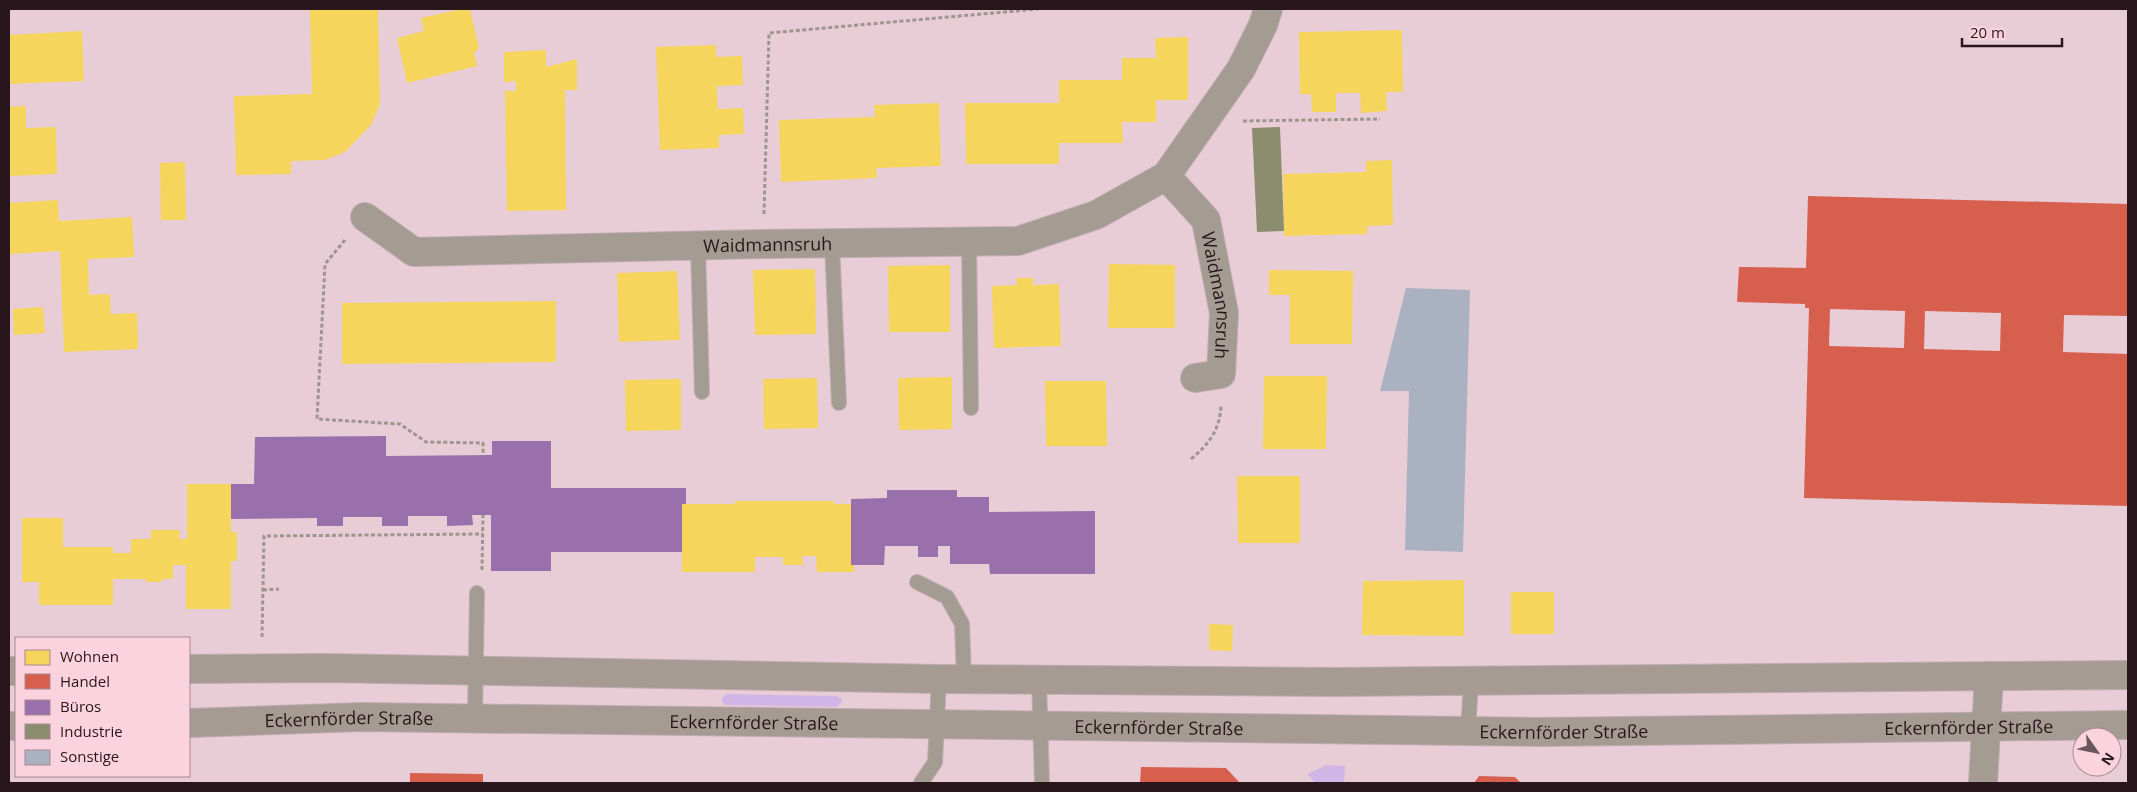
<svg xmlns="http://www.w3.org/2000/svg" width="2137" height="792" viewBox="0 0 2137 792" font-family="'Open Sans',sans-serif">
<style>
.green{fill:#d0b5e6}
.homes{fill:#f6d55c}
.shops{fill:#d6604d;fill-rule:evenodd}
.offices{fill:#9970ab}
.industry{fill:#8c8c6e}
.building{fill:#aab1c0}
.lines{fill:none;stroke-linecap:round;stroke-linejoin:round}
.lane-casing{stroke:#c0abb2;stroke-width:16}
.street-casing{stroke:#c0abb2;stroke-width:30}
.secondary-casing{stroke:#c0abb2;stroke-width:30}
.path{stroke:#9e958f;stroke-width:3;stroke-dasharray:4 2.5;stroke-linecap:butt}
.lane{stroke:#a49c92;stroke-width:14}
.street{stroke:#a49c92;stroke-width:28}
.secondary{stroke:#a69b93;stroke-width:28}
.labels{text-anchor:middle;dominant-baseline:central;stroke-width:5;stroke-linejoin:round;paint-order:stroke}
.street-label{font-size:18px;fill:#28161c;stroke:#fbd3df}
</style>
<rect width="100%" height="100%" fill="#e9cdd6"/>
<g class="green">
<path d="M726,694L835,696L841,698L842,702L837,707L726,705L722,702V699Z"/>
<path d="M1327,765L1345,766L1344,783H1316L1307,774Z"/>
</g>
<g class="homes">
<path d="M378,9L380,104L371,125L345,152L325,160L291,161V174L236,175L234,96L312,94L310,10Z"/>
<path d="M462,9H470L479,48L474,53L477,66L407,83L397,38L424,31L421,18Z"/>
<path d="M1402,30L1403,92H1386L1387,111L1361,113L1360,93H1336V112H1312L1311,94H1300L1299,32Z"/>
<path d="M82,31L84,81L9,84V35Z"/>
<path d="M1188,37V100H1156V122H1122L1123,143H1059V164H966L965,103H1059V80H1122V58H1156L1155,38Z"/>
<path d="M716,45V57L742,56L743,85L717,86V97L718,109L743,108L744,134L719,135V148L660,150L656,47Z"/>
<path d="M546,50V67L577,59V90H565L566,210L507,211L505,91H516V81L504,82V52Z"/>
<path d="M939,103L941,166L876,168L877,178L781,182L779,120L875,117L874,105Z"/>
<path d="M26,106V128L56,127L57,174L9,176V107Z"/>
<path d="M1392,160L1393,225L1367,226V234L1284,236L1283,174L1366,172V161Z"/>
<path d="M185,162L186,220H161L160,163Z"/>
<path d="M58,200L59,221L132,217L134,257L88,259L89,295L110,294L111,314L137,313L138,349L64,352L60,251L9,254V203Z"/>
<path d="M1109,264L1175,265V328H1108Z"/>
<path d="M950,265V332H889L888,266Z"/>
<path d="M815,269L816,334L755,335L753,270Z"/>
<path d="M1269,270L1353,271L1352,344H1290V295H1269Z"/>
<path d="M677,271L680,340L619,342L617,273Z"/>
<path d="M1016,278H1033V285L1059,284L1061,346L994,348L992,286L1017,285Z"/>
<path d="M556,301V362L342,364V303Z"/>
<path d="M43,307L45,333L14,335L13,309Z"/>
<path d="M1264,376H1327L1326,449H1263Z"/>
<path d="M952,377V429L899,430L898,378Z"/>
<path d="M817,378L818,428L764,429L763,379Z"/>
<path d="M681,379V430L626,431L625,380Z"/>
<path d="M1045,381H1106L1107,446H1046Z"/>
<path d="M1237,476H1300V543H1238Z"/>
<path d="M187,484H231V532H237V561H231V609H186V565H173V579H162V582H146V579H113V605H39V582H22V518H63V547H113V553H131V539H151V530H180L179,539H187Z"/>
<path d="M735,501H834V504H851V565H854V572H817L816,556H802L803,565H783V557H755V572H682V504H735Z"/>
<path d="M1464,580V636L1362,635L1363,581Z"/>
<rect x="1511" y="592" width="43" height="42"/>
<path d="M1209,624L1233,625L1232,651L1209,650Z"/>
</g>
<g class="shops">
<path d="M1808,196L2128,204V316L2064,315L2063,352L2128,354V506L1804,498L1809,308H1805V304L1737,302L1739,267L1806,268ZM1830,309L1905,311L1904,348L1829,346ZM1925,311L2001,313L2000,351L1924,349Z"/>
<path d="M1141,767L1226,768L1240,783H1140Z"/>
<path d="M410,773L483,774V783H410Z"/>
<path d="M1479,776L1515,777L1521,783H1474Z"/>
</g>
<g class="offices">
<path d="M386,436V456L492,455V441H551V488H686V504H682V552H551V571H491V515H472L473,525L447,526V516H408V526H382V517H343V526H317V518L231,519V484H254L255,437Z"/>
<path d="M887,490H957V497H989V512L1095,511V574H990L989,564H950V546H938V557H918V546H885L884,565H851V499L887,498Z"/>
</g>
<path class="industry" d="M1280,127L1284,231L1257,232L1252,128Z"/>
<path class="building" d="M1406,288L1470,290L1463,552L1405,550L1409,391H1380Z"/>
<g class="lines">
<g class="lane-casing">
<g id="lane">
<path d="M969,242L971,408"/>
<path d="M832,244L839,403"/>
<path d="M698,246L702,392"/>
<path d="M917,582L947,597L962,624L964,679"/>
<path d="M1039,679L1042,783"/>
<path d="M475,719L477,593"/>
<path d="M1468,731L1471,682"/>
<path d="M921,783L935,762L939,679"/>
</g>
</g>
<g class="street-casing">
<g id="street">
<path id="s1" d="M1166,176L1206,220L1224,313L1221,374L1195,378"/>
<path id="s2" d="M365,217L414,252L764,244L1018,241L1096,215L1166,176L1241,69L1263,25L1268,9"/>
<path d="M1983,783L1989,676"/>
</g>
</g>
<g class="secondary-casing">
<g id="secondary">
<path d="M189,669L326,668L939,679L1334,682L2128,675"/>
<path d="M9,671H16"/>
<path id="s3" d="M189,723L362,717L1539,732L2128,725"/>
<path d="M9,726H16"/>
</g>
</g>
<g class="path">
<path d="M1243,121L1380,119"/>
<path d="M764,214L769,33L1038,9"/>
<path d="M345,240L325,264L317,419L400,424L426,442L483,443V455"/>
<path d="M1191,459C1209,444 1220,430 1221,405"/>
<path d="M482,570L483,515"/>
<path d="M263,590L279,589"/>
<path d="M262,637L264,536L483,534"/>
</g>
<use href="#lane" class="lane"/>
<use href="#street" class="street"/>
<use href="#secondary" class="secondary"/>
</g>
<g class="labels">
<g class="street-label">
<text stroke="none"><textPath href="#s2" startOffset="414">Waidmannsruh</textPath></text>
<text stroke="none"><textPath href="#s1" startOffset="136">Waidmannsruh</textPath></text>
<text stroke="none"><textPath href="#s3" startOffset="160">Eckernförder Straße</textPath></text>
<text stroke="none"><textPath href="#s3" startOffset="565">Eckernförder Straße</textPath></text>
<text stroke="none"><textPath href="#s3" startOffset="1780">Eckernförder Straße</textPath></text>
<text stroke="none"><textPath href="#s3" startOffset="970">Eckernförder Straße</textPath></text>
<text stroke="none"><textPath href="#s3" startOffset="1375">Eckernförder Straße</textPath></text>
</g>
</g>
<rect width="2137" height="792" fill="none" stroke="#28161c" stroke-width="20"/>
<rect x="15" y="637" width="175" height="140" fill="#fbd3df" stroke="#a78791"/>
<rect x="25" y="650" width="25" height="15" fill="#f6d55c" stroke="#a78791"/>
<text x="60" y="662" font-size="15" fill="#28161c">Wohnen</text>
<rect x="25" y="674" width="25" height="15" fill="#d6604d" stroke="#a78791"/>
<text x="60" y="687" font-size="15" fill="#28161c">Handel</text>
<rect x="25" y="700" width="25" height="15" fill="#9970ab" stroke="#a78791"/>
<text x="60" y="712" font-size="15" fill="#28161c">Büros</text>
<rect x="25" y="724" width="25" height="15" fill="#8c8c6e" stroke="#a78791"/>
<text x="60" y="737" font-size="15" fill="#28161c">Industrie</text>
<rect x="25" y="750" width="25" height="15" fill="#aab1c0" stroke="#a78791"/>
<text x="60" y="762" font-size="15" fill="#28161c">Sonstige</text>
<g transform="translate(2097 752) rotate(123)"><circle r="24" fill="#fbd3df" stroke="#a78791"/>
<path d="M0-4L9 19L0 12L-9 19Z" fill="#6c565d"/>
<text y="-8" font-size="14" font-weight="bold" text-anchor="middle" fill="#28161c">N</text>
</g>
<path d="M1962 38v8h100v-8" fill="none" stroke="#28161c" stroke-width="2.5"/>
<text x="1970" y="38" font-size="15" fill="#28161c" stroke="#fbd3df" stroke-width="4" paint-order="stroke">20 m</text>
</svg>
